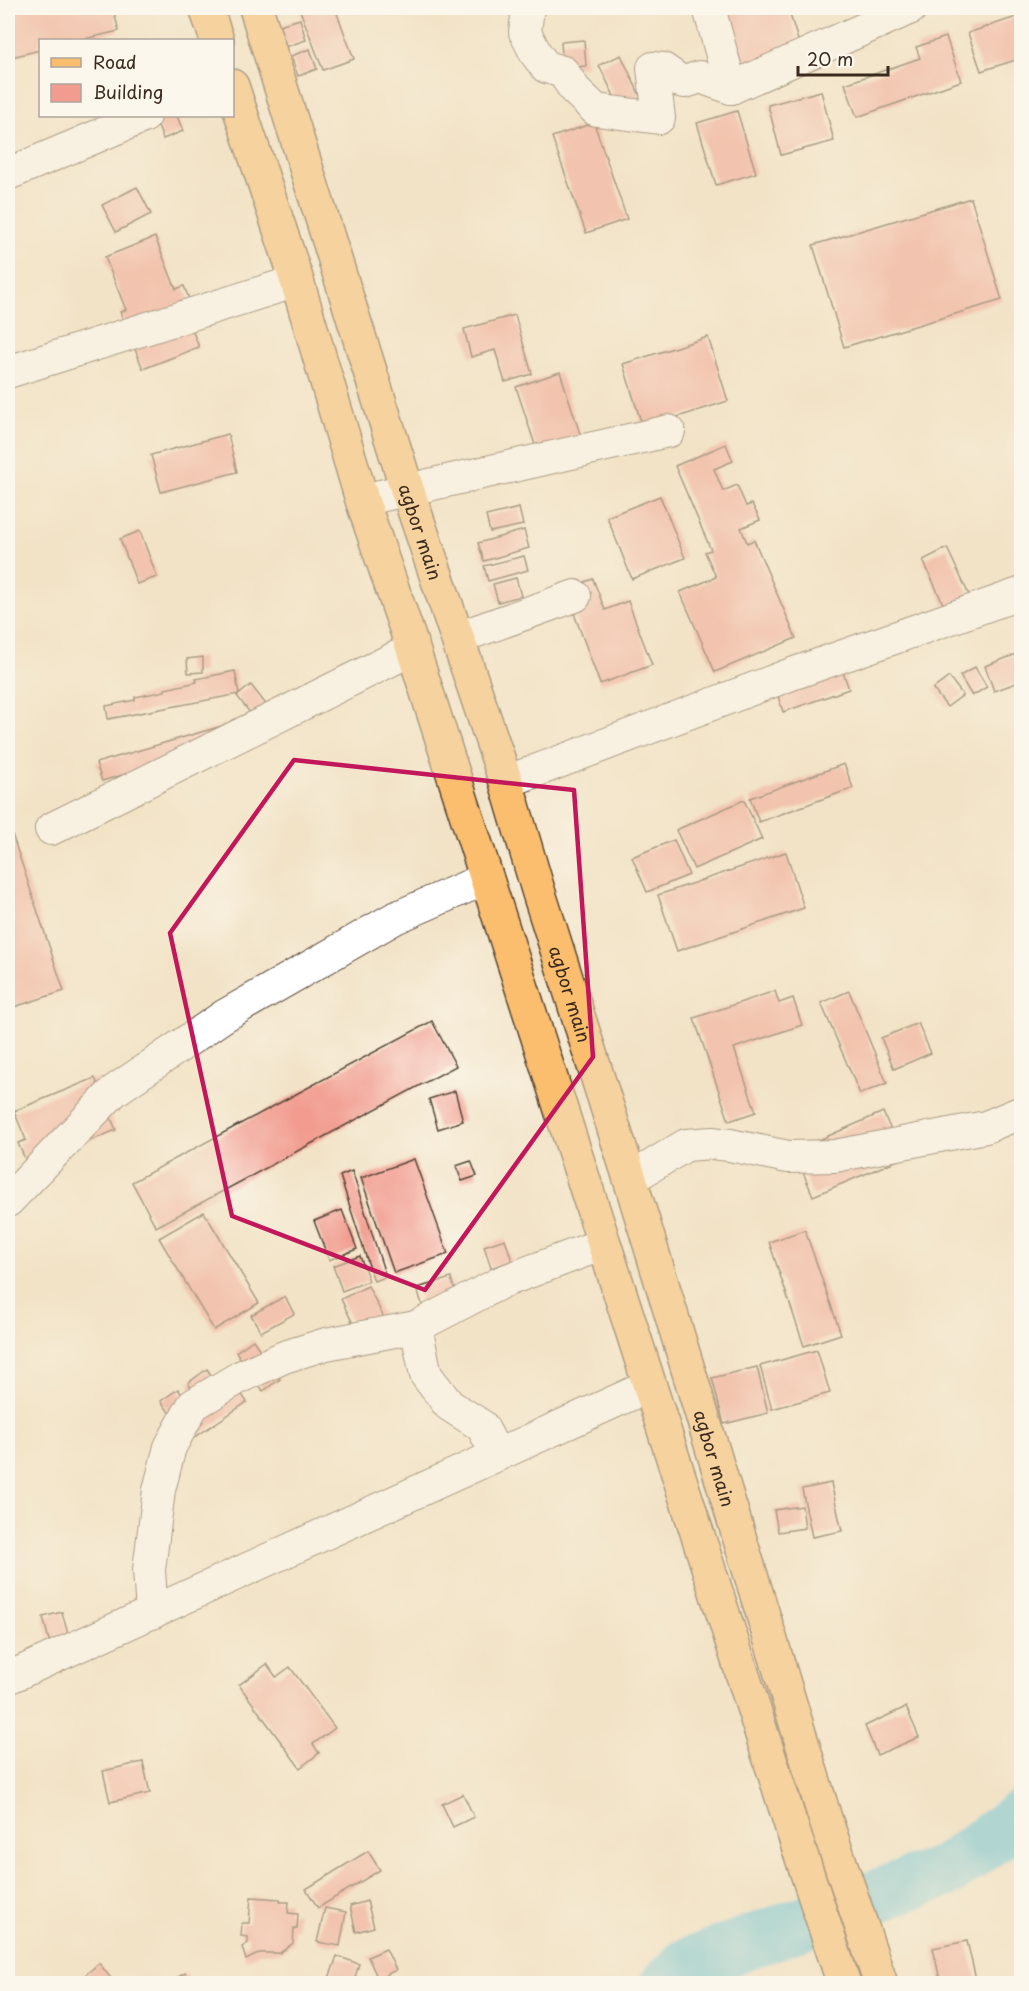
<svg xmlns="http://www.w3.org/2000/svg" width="1029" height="1991" viewBox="0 0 1029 1991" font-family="'Playpen Sans',sans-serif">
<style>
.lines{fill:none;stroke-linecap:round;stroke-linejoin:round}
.river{stroke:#62c5e0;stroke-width:54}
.building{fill:#f29c90}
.minor-casing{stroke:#564637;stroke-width:34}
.major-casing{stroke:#564637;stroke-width:36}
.minor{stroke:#fff;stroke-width:32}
.major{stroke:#fbbd6e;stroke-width:33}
.marked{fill:none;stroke:#c2185b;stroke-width:4.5;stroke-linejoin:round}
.labels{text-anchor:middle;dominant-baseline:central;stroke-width:6;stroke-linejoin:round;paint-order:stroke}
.street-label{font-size:18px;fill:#3b2a1e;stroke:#fbf7ec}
</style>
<rect width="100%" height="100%" fill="#fbf7ec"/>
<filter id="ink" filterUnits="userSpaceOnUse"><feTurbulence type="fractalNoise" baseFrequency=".0167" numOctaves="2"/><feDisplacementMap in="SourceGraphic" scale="12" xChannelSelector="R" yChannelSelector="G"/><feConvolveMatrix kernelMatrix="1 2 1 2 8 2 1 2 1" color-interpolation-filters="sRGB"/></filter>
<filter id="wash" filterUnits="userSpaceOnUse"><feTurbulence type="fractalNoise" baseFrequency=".008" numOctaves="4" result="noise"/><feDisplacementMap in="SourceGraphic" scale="24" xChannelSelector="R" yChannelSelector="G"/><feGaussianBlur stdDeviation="1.35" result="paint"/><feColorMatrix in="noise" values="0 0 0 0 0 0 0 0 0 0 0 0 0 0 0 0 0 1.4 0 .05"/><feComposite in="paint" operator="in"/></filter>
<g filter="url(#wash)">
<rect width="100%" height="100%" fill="#f2e3c7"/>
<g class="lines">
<path class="river" d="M667,1984L687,1965L948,1870L1022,1816"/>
</g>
<g id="blocks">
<g class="building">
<path d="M8,8H113L119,31L80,40H40V50L8,58Z"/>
<path d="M299,8H335L354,59L323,70Z"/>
<path d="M736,8H788L802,53L744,72L724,11Z"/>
<path d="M1022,15V58L981,71L968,33Z"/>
<path d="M300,19L306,40L276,50L269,28Z"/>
<path d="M946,37L961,81L857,117L845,84L920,58L916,47Z"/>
<path d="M584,40L586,66L563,68L561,42Z"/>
<path d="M310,49L317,69L298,76L291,56Z"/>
<path d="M621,55L641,98L620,108L599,65Z"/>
<path d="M821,91L834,141L781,155L768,105Z"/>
<path d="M737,111L756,173L716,185L697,123Z"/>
<path d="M154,116H177L183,131L163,139Z"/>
<path d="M594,123L627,219L586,233L552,137Z"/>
<path d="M137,187L151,214L116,232L102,205Z"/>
<path d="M971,198L1002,300L844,347L813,245Z"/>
<path d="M155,237L176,289L184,286L195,314L187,317L199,347L143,369L120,312L126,310L105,257Z"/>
<path d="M515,315L532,374L505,382L495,350L471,357L464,329Z"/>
<path d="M708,337L728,401L643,428L623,364Z"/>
<path d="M560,372L583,443L539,457L516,387Z"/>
<path d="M228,434L237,472L161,492L151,455Z"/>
<path d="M726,444L733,461L714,469L723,491L737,485L746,506L752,504L760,520L741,528L747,543L754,540L796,638L715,672L680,592L716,577L705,552L711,550L675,466Z"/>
<path d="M660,496L685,558L632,579L607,517Z"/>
<path d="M519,508L523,525L490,532L486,516Z"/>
<path d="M524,530L529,548L484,561L478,543Z"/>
<path d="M140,531L157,577L137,584L120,539Z"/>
<path d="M947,548L970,597L945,608L923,560Z"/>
<path d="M524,556L528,570L488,581L484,566Z"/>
<path d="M516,578L521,596L498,602L493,584Z"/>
<path d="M593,579L605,610L628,601L652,665L600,684L565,589Z"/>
<path d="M1022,652V681L994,691L985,666Z"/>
<path d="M203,657V672L188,673L187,659Z"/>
<path d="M975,667L987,687L972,696L960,676Z"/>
<path d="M235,671L239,694L108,719L106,706L135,700V697L165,691V689L197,682L196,679Z"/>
<path d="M843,672L849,689L783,712L778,696Z"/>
<path d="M949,677L963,695L947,707L933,689Z"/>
<path d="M251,685L272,712L257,722L237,696Z"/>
<path d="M249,718L254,736L102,781L96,763Z"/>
<path d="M844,764L853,788L759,822L750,798Z"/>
<path d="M744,800L762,839L694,869L676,830Z"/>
<path d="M8,822L64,991L8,1009Z"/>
<path d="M674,840L689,875L647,892L632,857Z"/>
<path d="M786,852L804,908L677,951L658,895Z"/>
<path d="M775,991L779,1003L793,998L802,1025L734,1048L756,1112L729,1121L694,1018Z"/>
<path d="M849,991L887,1083L860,1094L821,1003Z"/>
<path d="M432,1021L456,1066L156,1227L132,1182Z"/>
<path d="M918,1023L931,1053L894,1069L881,1038Z"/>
<path d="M95,1078L116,1130L87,1142L85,1136L25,1159L18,1143L26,1140L14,1111Z"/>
<path d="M455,1091L463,1121L438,1129L429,1099Z"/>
<path d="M883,1112L903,1158L813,1196L794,1151Z"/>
<path d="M414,1159L448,1254L394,1273L361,1178Z"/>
<path d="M471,1161L477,1176L462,1181L456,1166Z"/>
<path d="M352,1171L386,1277L374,1281L340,1176Z"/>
<path d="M342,1210L357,1249L329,1260L314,1221Z"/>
<path d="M204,1212L259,1303L214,1330L159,1238Z"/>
<path d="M805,1230L841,1334L804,1346L769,1242Z"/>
<path d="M505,1239L512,1261L491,1268L484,1246Z"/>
<path d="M360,1256L369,1281L342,1291L333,1266Z"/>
<path d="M451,1278L459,1306L425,1315L417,1288Z"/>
<path d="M368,1286L385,1320L358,1334L341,1299Z"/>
<path d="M285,1296L294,1314L261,1332L251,1315Z"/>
<path d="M253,1340L280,1379L263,1391L236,1352Z"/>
<path d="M817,1350L830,1393L772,1409L760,1366Z"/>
<path d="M757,1367L768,1413L724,1424L712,1378Z"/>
<path d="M207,1369L217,1384L229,1376L247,1402L189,1441L161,1401L178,1389L185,1399L194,1392L188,1383Z"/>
<path d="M831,1483L842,1531L812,1537L802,1489Z"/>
<path d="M802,1506L805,1528L778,1532L774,1510Z"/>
<path d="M62,1612L75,1660L50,1644L43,1617Z"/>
<path d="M267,1664L276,1677L290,1667L335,1728L313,1744L319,1753L300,1768L239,1685Z"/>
<path d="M906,1707L919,1737L877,1755L865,1726Z"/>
<path d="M143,1762L150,1793L110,1802L103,1771Z"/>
<path d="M463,1794L474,1817L453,1827L442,1804Z"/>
<path d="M368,1851L380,1870L318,1908L306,1889Z"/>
<path d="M251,1897L280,1899V1902H289L288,1913L298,1914L297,1929H294L293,1943L280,1953H260L246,1960L242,1947L248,1943V1937L241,1936L242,1923H249Z"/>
<path d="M367,1901L374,1927L356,1932L350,1906Z"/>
<path d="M325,1908L346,1912L340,1946L317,1942Z"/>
<path d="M967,1941L977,1984H941L933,1948Z"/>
<path d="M386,1949L396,1970L378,1979L368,1957Z"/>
<path d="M337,1956L359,1964L353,1984H327Z"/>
<path d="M99,1963L113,1981L110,1984H75Z"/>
<path d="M185,1973L191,1984H166Z"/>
</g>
</g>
</g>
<g filter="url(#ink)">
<use href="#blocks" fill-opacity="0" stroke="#564637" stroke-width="1.5"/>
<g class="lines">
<g class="minor-casing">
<g id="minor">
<path d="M528,8L525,32L536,54L546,67L563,72L575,90L596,110L659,118L653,68L663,69L680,81L685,82L700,77L731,88L911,8"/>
<path d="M709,8L731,88"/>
<path d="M8,174L145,116"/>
<path d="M8,372L297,281"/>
<path d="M362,500L669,431"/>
<path d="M457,638L575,596"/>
<path d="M506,782L789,675L1022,593"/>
<path d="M51,829L413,649"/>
<path d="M630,1179L686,1145L712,1143L730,1145L788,1157L835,1156L986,1127L1022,1112"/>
<path d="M8,1201L114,1091L224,1016L395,918L487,878"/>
<path d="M497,1455L482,1426L449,1405L426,1375L416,1327L502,1282L603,1244"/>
<path d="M152,1613L149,1570L159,1490L170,1447L193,1405L240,1377L284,1357L326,1344L416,1327"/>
<path d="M8,1678L649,1386"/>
</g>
</g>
<g class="major-casing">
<g id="major">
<path d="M206,8L217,40"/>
<path id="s1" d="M256,8L407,489L506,782L538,890L630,1179L825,1818L881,1984"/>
<path d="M232,86L297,281L362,500L413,649L791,1825L844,1984"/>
</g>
</g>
<use href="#minor" class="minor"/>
<use href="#major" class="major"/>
</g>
</g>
<path d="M0 0H1029V1991H0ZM294,760L574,790L593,1057L425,1290L232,1216L170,933Z" fill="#f2e3c7" fill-opacity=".55" fill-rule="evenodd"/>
<path class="marked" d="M294,760L574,790L593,1057L425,1290L232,1216L170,933Z"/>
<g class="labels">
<g class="street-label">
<text stroke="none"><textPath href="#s1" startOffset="549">agbor main</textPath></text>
<text stroke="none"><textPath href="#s1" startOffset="1035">agbor main</textPath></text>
<text stroke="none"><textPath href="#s1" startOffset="1521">agbor main</textPath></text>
</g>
</g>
<rect width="1029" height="1991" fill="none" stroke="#fbf7ec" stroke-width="30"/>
<rect x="39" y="39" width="195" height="78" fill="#fbf7ec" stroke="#aea59a" stroke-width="1.5"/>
<rect x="51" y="58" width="30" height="9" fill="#fbbd6e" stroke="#aea59a" stroke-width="1.5"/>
<text x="93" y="69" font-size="18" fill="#3b2a1e">Road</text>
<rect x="51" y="84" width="30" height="18" fill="#f29c90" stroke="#aea59a" stroke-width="1.5"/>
<text x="93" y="99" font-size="18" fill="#3b2a1e">Building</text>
<path d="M798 66v9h90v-9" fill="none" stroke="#3b2a1e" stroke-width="3"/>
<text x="807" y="66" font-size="18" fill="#3b2a1e" stroke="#fbf7ec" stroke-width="4.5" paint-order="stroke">20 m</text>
</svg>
